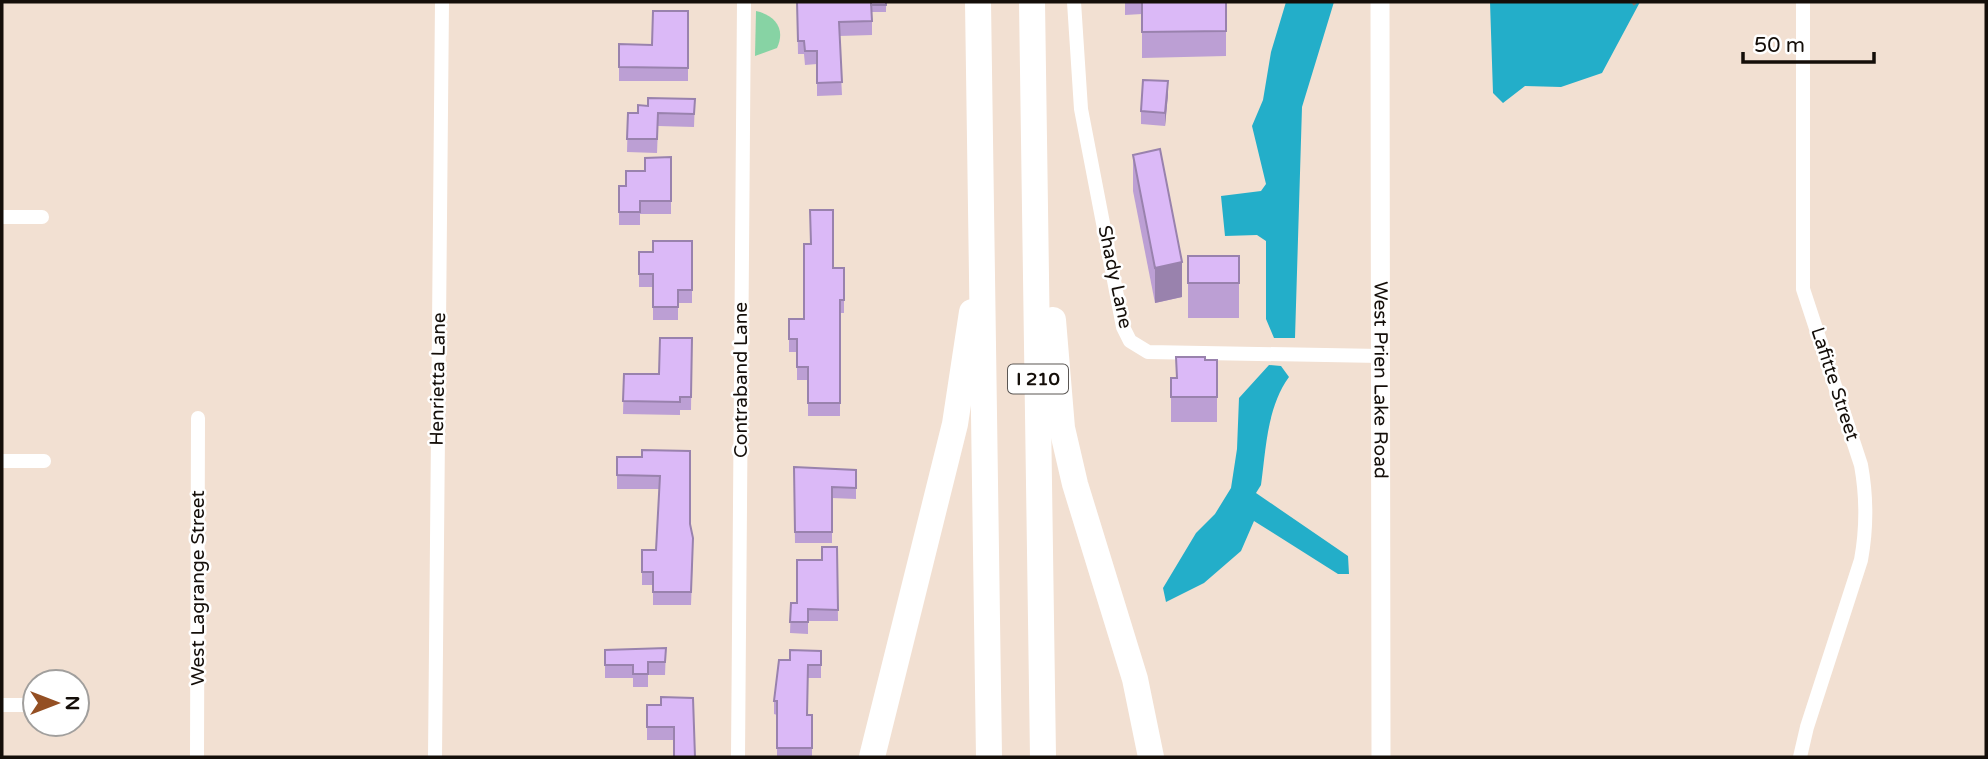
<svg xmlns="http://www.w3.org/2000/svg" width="1988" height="759" viewBox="0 0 1988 759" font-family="'Varela Round',sans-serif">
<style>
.green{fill:#87d3a4}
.water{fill:#23aec9}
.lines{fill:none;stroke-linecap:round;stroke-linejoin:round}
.path{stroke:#91847a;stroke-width:3.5;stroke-dasharray:3.5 5;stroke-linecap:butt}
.street{stroke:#fff;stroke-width:14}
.secondary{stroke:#fff;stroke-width:19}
.highway{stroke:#fff;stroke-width:26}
.wall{fill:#bc9fd4}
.shaded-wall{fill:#9982ad}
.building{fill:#dbb9f7;stroke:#9982ad;stroke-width:2}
.labels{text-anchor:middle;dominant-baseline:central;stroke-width:5;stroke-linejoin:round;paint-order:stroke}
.shield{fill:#fff;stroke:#5a5653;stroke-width:2}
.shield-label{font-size:18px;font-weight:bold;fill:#140e09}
.street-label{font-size:19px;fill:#140e09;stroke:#fff}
</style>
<rect width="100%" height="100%" fill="#f2e0d2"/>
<path class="green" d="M756,11C775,15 786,29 777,48L755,56Z"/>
<g class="water">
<path d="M1286,2H1334L1302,107L1295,338H1274L1266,319V241L1257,235L1225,236L1221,196L1261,191L1266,184L1252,126L1263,100L1271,52Z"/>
<path d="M1490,2H1640L1602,73L1561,87L1525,86L1503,103L1493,93Z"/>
<path d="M1269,365L1281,366L1289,377C1267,407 1266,449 1261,485L1256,493L1348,556L1349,574H1338L1254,521L1241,551L1204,583L1166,602L1163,588L1196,533L1215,514L1231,488L1237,449L1239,398Z"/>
</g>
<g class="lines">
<path class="path" d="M1633,2L1637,7"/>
<g class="street">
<path d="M1074,2L1081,109L1123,327L1130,341L1148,352L1381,356"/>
<path d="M2,217H42"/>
<path d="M2,461H44"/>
<path d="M2,705H35"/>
<path d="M197,757L198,418"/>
<path d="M435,757L442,2"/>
<path d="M738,757L744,2"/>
<path d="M1800,757L1807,727L1861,560C1867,527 1867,498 1861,465L1803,289V2"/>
</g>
<path class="secondary" id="s1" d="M1380,2L1381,757"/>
<g class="highway">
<path d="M978,2L989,757"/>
<path d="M1032,2L1043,757"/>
<path d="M1053,320L1062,428L1075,484L1135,679L1151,757"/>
<path d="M872,757L955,424L972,312"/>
</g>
</g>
<g class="wall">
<path d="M797,2H886V12H872V35L839,36L842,95L817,96V64L805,65L804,54H798Z"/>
<path d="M1125,2H1226V56L1142,58V14L1125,15Z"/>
<path d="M688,11V81H619V44L652,45Z"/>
<path d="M1168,94L1165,126L1141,124V111Z"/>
<path d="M695,99L694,127L658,126L657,153L627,152L628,113H638L648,106Z"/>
<path d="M1133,155L1182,297L1155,303L1133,191Z"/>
<path d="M671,157V214H640V225H619V186H626L645,171Z"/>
<path d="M692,241V303H678V320H653V287H639V252H653Z"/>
<rect x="1188" y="256" width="51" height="62"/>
<path d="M833,268H844V313H840V416H808V380H797V352H789V319H804Z"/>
<path d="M692,338L691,410H680V415L623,414L624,374H659Z"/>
<path d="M1205,360L1217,397V422H1171V378H1176Z"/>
<path d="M690,451V524L693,551L691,605H653V585H642V550H656L659,489H617V457H642Z"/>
<path d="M794,467L856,470V499L832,498V543H795Z"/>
<path d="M837,547L838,621H808V634L790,633L791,603H797L822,560Z"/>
<path d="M666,648L665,675H648V687H633V678H605V650Z"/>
<path d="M821,651V678H808L807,715H812V757H777V715L774,714V701L790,660Z"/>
<path d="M647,705H661L695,757L674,740H647Z"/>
</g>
<g class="shaded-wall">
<path d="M1168,81V94L1165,126V113Z"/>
<path d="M1182,262V297L1155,303V268Z"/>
</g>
<g class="building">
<path d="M797,2H871L872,21L839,22L842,82L817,83V51H805L804,41H798Z"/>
<rect x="871" y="2" width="15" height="3"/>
<path d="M1142,2H1226V31L1142,32Z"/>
<path d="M653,11H688V68L619,67V44L652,45Z"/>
<path d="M1143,80L1168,81L1165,113L1141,111Z"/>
<path d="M648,98L695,99L694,114L658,113L657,139H627L628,113H638V105L648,106Z"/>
<path d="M1160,149L1182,262L1155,268L1133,155Z"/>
<path d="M671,157V201H640V212H619V186H626V171H645V158Z"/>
<path d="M810,210H833V268H844V300H840V403H808V367H797V339H789V319H804V244H811Z"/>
<path d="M653,241H692V290H678V307H653V274H639V252H653Z"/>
<rect x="1188" y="256" width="51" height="27"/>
<path d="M660,338H692L691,397H680V402L623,401L624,374H659Z"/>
<path d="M1176,357H1205V360H1217V397H1171V378H1177Z"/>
<path d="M642,450L690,451V524L693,538L691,592H653V572H642V550H656L660,476L617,475V457H642Z"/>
<path d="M794,467L856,470V488L832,487V532H795Z"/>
<path d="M822,547H837L838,610L808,609V622H790L791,603H797V560H822Z"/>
<path d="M666,648L665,662H648V674H633V665H605V650Z"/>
<path d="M790,650L821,651V665H808L807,715H812V748H777V701H774L779,660H790Z"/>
<path d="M661,697L693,698L695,757H674V727H647V705H661Z"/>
</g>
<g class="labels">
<rect class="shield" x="1008" y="364.5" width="60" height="29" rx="5"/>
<g class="shield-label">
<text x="1038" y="379">I 210</text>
</g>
<g class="street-label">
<text transform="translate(1115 277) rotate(78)">Shady Lane</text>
<text transform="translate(438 379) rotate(-89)">Henrietta Lane</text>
<text stroke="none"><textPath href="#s1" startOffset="378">West Prien Lake Road</textPath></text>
<text transform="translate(741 380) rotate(-90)">Contraband Lane</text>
<text transform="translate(1835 384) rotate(72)">Lafitte Street</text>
<text transform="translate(198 588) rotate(-90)">West Lagrange Street</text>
</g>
</g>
<rect width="1988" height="759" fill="none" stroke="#140e09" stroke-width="7"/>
<g transform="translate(56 703) rotate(90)"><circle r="33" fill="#ffffff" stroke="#a19f9d" stroke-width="2"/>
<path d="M0-5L12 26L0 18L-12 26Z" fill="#944f23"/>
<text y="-10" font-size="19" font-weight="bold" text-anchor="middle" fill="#140e09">N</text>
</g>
<path d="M1743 52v10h131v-10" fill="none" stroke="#140e09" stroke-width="3.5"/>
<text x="1754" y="52" font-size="21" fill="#140e09" stroke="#ffffff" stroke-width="5" paint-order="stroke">50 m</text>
</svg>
